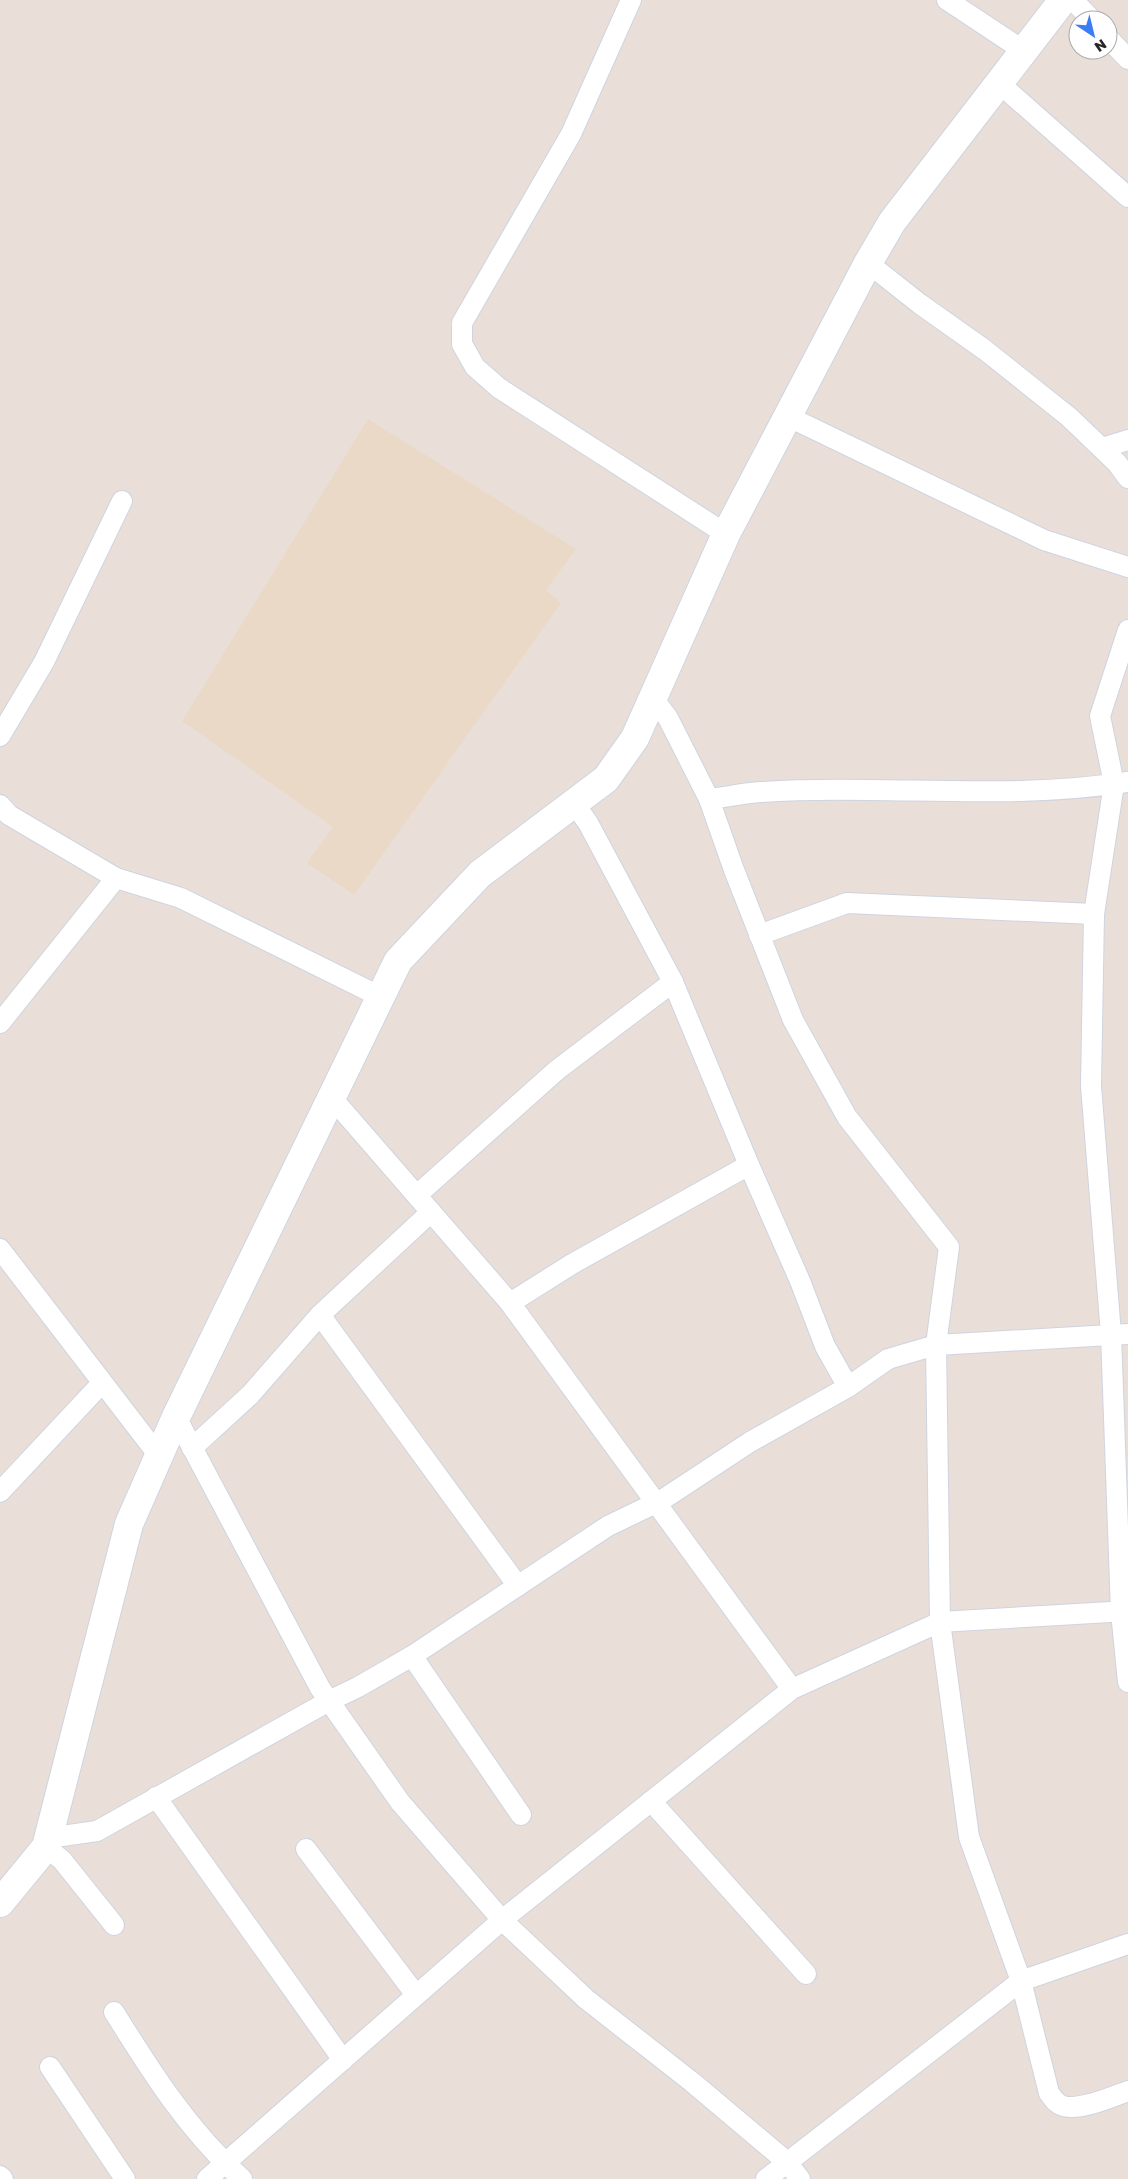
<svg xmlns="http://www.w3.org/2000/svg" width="1128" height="2179" viewBox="0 0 1128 2179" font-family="'Golos Text',sans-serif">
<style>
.education{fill:#ebd9c7}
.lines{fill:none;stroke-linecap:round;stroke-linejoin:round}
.street-casing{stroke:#ced4e0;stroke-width:22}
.secondary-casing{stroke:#ced4e0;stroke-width:30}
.street{stroke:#fff;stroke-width:20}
.secondary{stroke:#fff;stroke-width:28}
</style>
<rect width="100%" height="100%" fill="#e9dfd8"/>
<path class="education" d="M368,419L576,549L546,590L561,603L354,895L307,863L333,827L182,721Z"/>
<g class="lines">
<g class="street-casing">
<g id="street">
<path d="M631,0L571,134L462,323V344L475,367L499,388L726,534"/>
<path d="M947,0L1024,51"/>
<path d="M1073,0L1092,20"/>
<path d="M1108,38L1128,59"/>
<path d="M999,83L1128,197"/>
<path d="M868,263L920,304L985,350L1069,417L1117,463L1128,478"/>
<path d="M787,416L1044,540L1128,567"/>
<path d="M1102,448L1128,440"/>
<path d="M1128,630L1100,716L1114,784L1094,914L1091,1086L1111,1334L1121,1612L1128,1682"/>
<path d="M653,698L668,718L709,799C726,797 744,793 761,792C883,784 1007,801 1128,782"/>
<path d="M0,736L44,662L122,501"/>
<path d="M709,799L734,870L793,1020L847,1117L949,1247L936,1345L940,1622L969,1837L1021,1981L1049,2093C1053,2098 1056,2104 1063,2106C1080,2111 1112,2097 1128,2091"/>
<path d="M574,803L588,823L673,982L749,1165L800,1281L825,1346L848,1387"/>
<path d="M0,805L9,815L116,878L181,898L381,997"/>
<path d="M759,935L847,903L1094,914"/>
<path d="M0,1023L116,878"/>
<path d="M332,1098L510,1303L792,1689"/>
<path d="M417,1195L557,1070L673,982"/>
<path d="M0,1249L159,1456"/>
<path d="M510,1303L572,1264L749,1165"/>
<path d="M320,1315L518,1586"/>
<path d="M176,1417L320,1688L400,1802L502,1920L586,1999L692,2082L787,2162L800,2179"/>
<path d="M192,1448L250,1395L320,1315L431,1212"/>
<path d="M0,1492L102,1383"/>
<path d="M412,1656L521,1815"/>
<path d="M156,1797L343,2060"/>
<path d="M651,1801L806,1974"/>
<path d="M48,1838L97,1831L329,1701L358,1687L412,1656L608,1526L662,1500L750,1442L848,1387L888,1359L936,1345L1128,1334"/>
<path d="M46,1847L62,1860L114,1925"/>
<path d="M306,1849L416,1995"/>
<path d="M114,2012C152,2073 188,2130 242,2179"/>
<path d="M50,2067L125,2179"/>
<path d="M0,2176L3,2179"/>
<path d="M207,2179L502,1920L792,1689L940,1622L1128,1611"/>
<path d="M766,2179L1021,1981L1128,1944"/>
</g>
</g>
<g class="secondary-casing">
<path id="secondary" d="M0,1903L46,1847L129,1524L176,1417L398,961L480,874L606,779L635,738L726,534L868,263L892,222L1063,0"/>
</g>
<use href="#street" class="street"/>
<use href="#secondary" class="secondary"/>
</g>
<g transform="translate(1093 35) rotate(145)"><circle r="24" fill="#ffffff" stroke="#a9a9a9"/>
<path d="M0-4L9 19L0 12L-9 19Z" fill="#3a7df4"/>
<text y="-8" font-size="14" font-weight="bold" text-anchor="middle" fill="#272727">N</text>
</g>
</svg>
